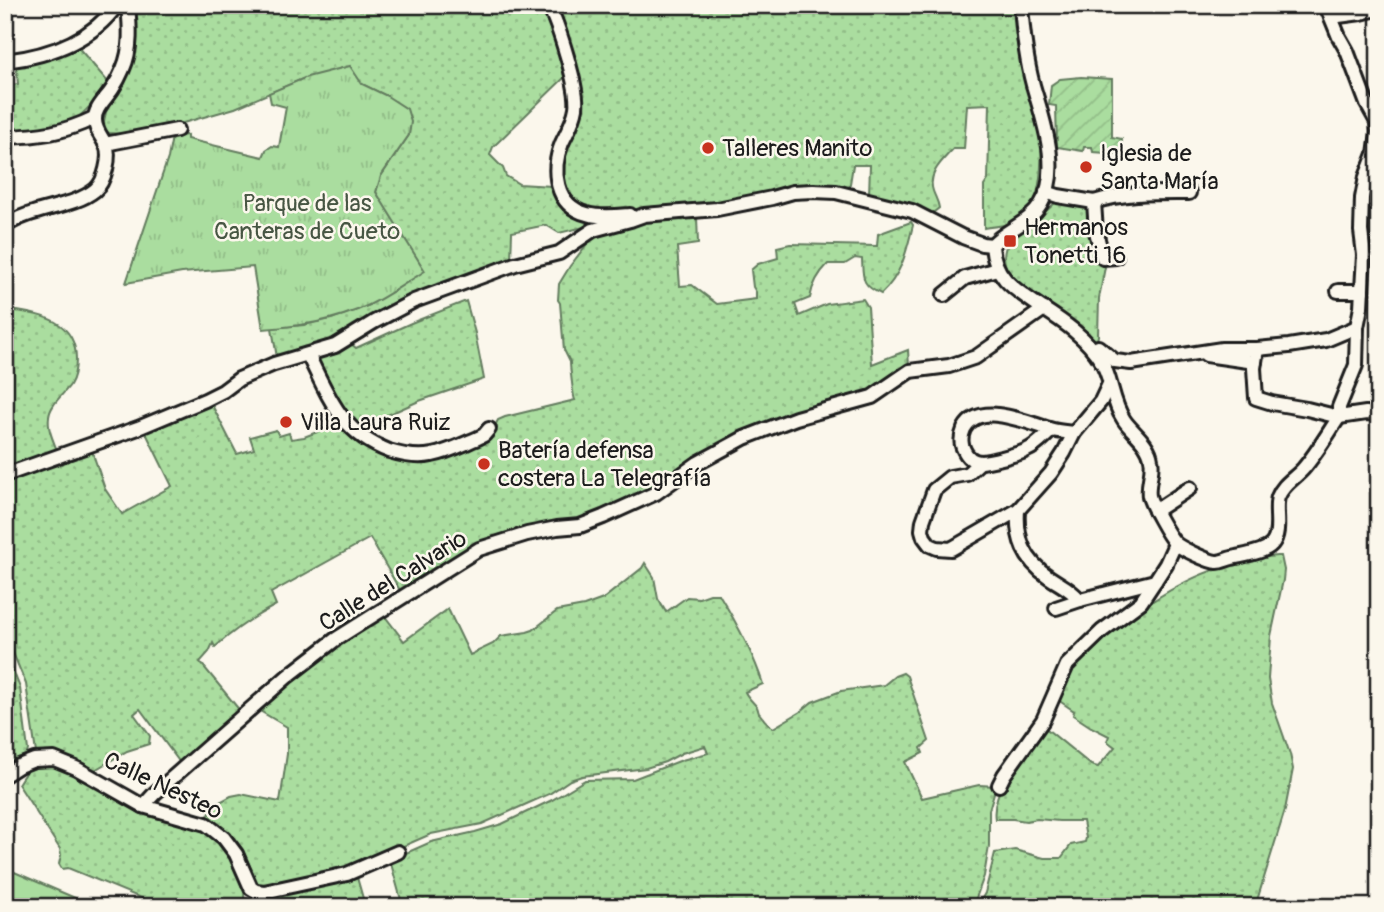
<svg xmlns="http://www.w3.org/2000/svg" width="1384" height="912" viewBox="0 0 1384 912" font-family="Pangolin,sans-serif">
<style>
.grass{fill:url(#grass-dots);stroke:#637c5e;stroke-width:2}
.park{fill:url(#park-tufts);stroke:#637c5e;stroke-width:2}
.garden{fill:url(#garden-furrows);stroke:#637c5e;stroke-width:2}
.pitch{fill:#aadd9f;stroke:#637c5e;stroke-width:2}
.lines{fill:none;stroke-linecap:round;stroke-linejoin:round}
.street-casing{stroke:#1c1c1c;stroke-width:18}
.street{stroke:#fbf7ec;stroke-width:12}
.poi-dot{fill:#c8321e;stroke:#fbf7ec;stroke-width:2.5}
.labels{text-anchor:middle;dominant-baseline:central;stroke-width:5;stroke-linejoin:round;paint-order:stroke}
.poi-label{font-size:24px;fill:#1c1c1c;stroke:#fbf7ec;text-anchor:start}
.park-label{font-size:24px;fill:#475643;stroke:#fbf7ec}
.street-label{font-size:24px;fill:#1c1c1c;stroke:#fbf7ec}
</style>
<defs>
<pattern id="grass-dots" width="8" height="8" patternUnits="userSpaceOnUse" patternTransform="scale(1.75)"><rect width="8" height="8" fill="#aadd9f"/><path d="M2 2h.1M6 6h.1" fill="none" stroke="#92bd88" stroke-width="1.8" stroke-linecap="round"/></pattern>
<pattern id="park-tufts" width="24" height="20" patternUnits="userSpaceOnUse" patternTransform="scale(1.75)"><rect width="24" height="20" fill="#aadd9f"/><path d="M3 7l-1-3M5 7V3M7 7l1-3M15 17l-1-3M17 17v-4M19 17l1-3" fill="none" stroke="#92bd88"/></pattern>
<pattern id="garden-furrows" width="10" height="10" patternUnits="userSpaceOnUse" patternTransform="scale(1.75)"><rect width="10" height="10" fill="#aadd9f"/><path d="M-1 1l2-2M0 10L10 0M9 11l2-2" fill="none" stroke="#92bd88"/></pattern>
</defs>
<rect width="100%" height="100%" fill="#fbf7ec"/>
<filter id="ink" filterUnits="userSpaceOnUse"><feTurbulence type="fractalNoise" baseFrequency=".0143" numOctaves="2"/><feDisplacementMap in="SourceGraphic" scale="14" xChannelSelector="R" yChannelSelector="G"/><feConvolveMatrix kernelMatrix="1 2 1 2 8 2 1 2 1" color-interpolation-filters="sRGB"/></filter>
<g filter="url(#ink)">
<g class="grass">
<path d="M132,5H541L547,13L566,76L493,147L490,155L503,168L506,176L519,184L552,186L561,202L618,219L559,233L546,225L512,232L511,261L347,337L277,358L272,328L304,325L331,319L370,305L381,201L376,192L381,176L409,135L387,96L362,84L307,77L235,108L183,123L123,134L109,133L105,130L104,121L106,112L116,94Z"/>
<path d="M612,5H975L976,7L1015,5C1014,16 1014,27 1016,38C1020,65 1031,90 1038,116C1043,140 1045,198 1025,216C1015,225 997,226 984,228V186L988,180L990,104L967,105L964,149H953C942,161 927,174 933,191C935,197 938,201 939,208L934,212H930L869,195L870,165H853L849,190L793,187L774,189L760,197L725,205L638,211H588L566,193L560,177V159L576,128L583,109L582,93L555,13H610Z"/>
<path d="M76,45L109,83C98,97 78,123 61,128C48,132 20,132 5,134V86L18,84L16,65C36,61 59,59 76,45Z"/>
<path d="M1056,202L1091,205L1100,262L1105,267L1099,298L1098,336L1096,342C1081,328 1065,315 1048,303C1028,289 996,278 1006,246L1008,247L1012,241L1010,238L1042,215Z"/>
<path d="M675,216L697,217L698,244L677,247L680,286L692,285L717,304L756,299V292L753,287L751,270L758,264L778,258L777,247L790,244L877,246L878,234L911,222L913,225C906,253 902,274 881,294C861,285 863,278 862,259L855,258L845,264H828C819,273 812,286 810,298L795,304L799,316L827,304L863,299L868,307L872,364L908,350L909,366L877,390L763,426L653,488L582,522L511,536L402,594L370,538L271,593L276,605C253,617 234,630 215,647L213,643L209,652L200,662L241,712L181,764L140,709L134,714L150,736L149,744L127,751L93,771L38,755L36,753L26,684L5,634V482L92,451L105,489L122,514L172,486L145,431L211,403L237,454L254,449L250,437L276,430L279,436L289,433L291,439L304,437L317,432L316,427L337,419L410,458L490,435L498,420L505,417L575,400C573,396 570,366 570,362L564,350L560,303L558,300L559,284L570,266L587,244L600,231Z"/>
<path d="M466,301L475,333L484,379L419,401L356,429L347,420L314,357L350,343L356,348L411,323Z"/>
<path d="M10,310C42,314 76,321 76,359C76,369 75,377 70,385C63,395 50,405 49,417C47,429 54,442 58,453L5,471V311Z"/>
<path d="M1277,556H1281L1284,570L1283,580L1271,636L1268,679L1272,703L1290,754L1293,769L1285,810L1255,907H977L985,893L995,853L1015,850L1044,858H1061L1071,845L1085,842L1086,838L1083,821H1059L1037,819L1026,821L1013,819H995C990,789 1026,749 1043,726L1091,765L1098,767L1115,747L1107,741L1109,736L1091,727L1073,715L1074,711L1058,700C1063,688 1068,672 1076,661C1088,645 1105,634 1121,623C1171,586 1214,562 1277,556Z"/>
<path d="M645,563L654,577L658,599L666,612L687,597L699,598L710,594H719C736,622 753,652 763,684L745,692C748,698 753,702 757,707C758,709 758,711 759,713C763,719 768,724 773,728L800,712L812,702L841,691L884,685L895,676L903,673L907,676L929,741L921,748L923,753L905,762L922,798L979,785L996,786L989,810V846L984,876L976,898L970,907H403L390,860L431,842L475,832L502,824L552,800L585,780L633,779L682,760L708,753L705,746L682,753L665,762L646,768L582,776L570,780L549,794L482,824L431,834L351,869L266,888L258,886L243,850L237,842L205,818L211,813L207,809L231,796L241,794L280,802L287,754V727L260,711L284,688L345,639L384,615L404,641L448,609L470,655L493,644L501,636L527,632L533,630L557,611L584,606L603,599L642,568Z"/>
<path d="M5,650L20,688L28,750L25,760L5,768Z"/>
<path d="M53,764L204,829C226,844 252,879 242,907H152L146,900L68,868L62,869L59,864L61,855L60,849L18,784C29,765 30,765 53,764Z"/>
<path d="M356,874L364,902L353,907H248L252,898Z"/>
</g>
<path class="park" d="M350,66L362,84L387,96L407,109L411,122L409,135L381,176L376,192L425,271C407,282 388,296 369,305C335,321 300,326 263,329L253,267L182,273L126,283L168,158L172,137L187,135V139L263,157L266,150L272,146L279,147L286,107L271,103L269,93L307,77Z"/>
<path class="garden" d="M1081,77L1112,79V137L1122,139L1121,154L1093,152L1092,147H1084L1083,151L1057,147L1056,106L1049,105L1051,85L1060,79Z"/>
<path class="pitch" d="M5,868L96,907H5Z"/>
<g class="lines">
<g class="street-casing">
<g id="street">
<path d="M548,5C558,23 579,89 576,108C574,121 567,132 562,143C551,170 555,206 587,214C600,218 617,216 630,215"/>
<path d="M1021,5C1023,32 1026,59 1033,85C1043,120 1062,170 1041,204C1029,224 1006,229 992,245C994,279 1016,290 1042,308C1064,322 1087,338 1101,361C1112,377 1111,401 1124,420C1132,432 1149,443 1151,459C1154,470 1147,483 1149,496C1151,505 1168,535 1174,542C1179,548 1210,562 1217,562C1222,562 1227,559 1232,558C1244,555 1264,553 1272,544C1282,532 1274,510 1278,497C1283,484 1294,479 1303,469C1316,454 1327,435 1339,417V407L1356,365L1357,327L1361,307L1364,255L1361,231L1362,198L1366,177L1375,154L1378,132L1377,122L1367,104L1347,51L1339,37L1326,5"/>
<path d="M1331,17L1361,13L1373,10"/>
<path d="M5,61C48,56 91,41 117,5"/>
<path d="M5,137C40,136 63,133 94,118"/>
<path d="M105,144L177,130"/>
<path d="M1046,192L1058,196L1094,202L1096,232L1103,258L1116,257"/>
<path d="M1094,202C1125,192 1156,193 1189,193"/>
<path d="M5,226C32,207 73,208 95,190C105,182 111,156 106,145C102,137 95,130 95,120C94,108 107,98 113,88C117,82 120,76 123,69C132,49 130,26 128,5"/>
<path d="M1338,291H1362"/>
<path d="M944,295L965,278L997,269"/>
<path d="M1098,347L1115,361L1131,363L1222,349H1257L1289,346L1326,340L1357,327"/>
<path d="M1257,349L1254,368L1256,398L1272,403L1307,409L1339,417L1366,413L1379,414"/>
<path d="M308,355C329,397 341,433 389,451C402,455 419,458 432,455C448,452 463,444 478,438L484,435L489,429"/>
<path d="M1206,355L1255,362"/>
<path d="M1052,430C1044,437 1037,446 1027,450C1020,454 988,462 980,462C972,461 967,457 964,450C960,443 961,436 964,429C980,399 1029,424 1053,430C1060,432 1067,432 1074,433"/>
<path d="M980,462L967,474L950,477L934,490L923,521L922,530L924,537L930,545L937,548L951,549L1018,510"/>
<path d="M5,475L138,428L205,400L223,391L239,379L274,364L335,346L374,322L414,301L515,264L559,253L593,230L630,220L644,215L717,209L772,198L793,192L813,191L836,192L912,211L963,237L982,244L992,245"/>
<path d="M1155,511L1190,488"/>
<path d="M1080,600C1068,587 1062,586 1049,577C1024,560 1016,539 1018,510L1051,473L1064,453L1074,433L1101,401L1109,384"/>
<path d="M1056,608L1080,600L1155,581L1166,564L1175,544"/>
<path d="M5,775L19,766L34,760L54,759L76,768L143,806L206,824L224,838L236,854L251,888L256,891L264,892L347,874L398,852"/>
<path d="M999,785L1004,775L1043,720L1067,665L1102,631L1141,602L1155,581"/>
<path d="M143,806L155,793L288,676L336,639L479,549L527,534L557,528L580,526L603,517L656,493L698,463L744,438L796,418L872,397L910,371L949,366L976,357L1044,309"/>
</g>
</g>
<use href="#street" class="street"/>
</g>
</g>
<g class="poi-dot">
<circle cx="708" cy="148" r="7"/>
<circle cx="1086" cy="167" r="7"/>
<rect x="1003" y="234" width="14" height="14" rx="3.5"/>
<circle cx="286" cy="422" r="7"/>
<circle cx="484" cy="464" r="7"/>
</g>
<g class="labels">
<g class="poi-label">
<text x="722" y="148">Talleres Manito</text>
<text x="1100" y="153">Iglesia de<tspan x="1100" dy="28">Santa María</tspan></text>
<text x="1024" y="227">Hermanos<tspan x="1024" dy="28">Tonetti 16</tspan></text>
<text x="300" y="422">Villa Laura Ruiz</text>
<text x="498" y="450">Batería defensa<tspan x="498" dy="28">costera La Telegrafía</tspan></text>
</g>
<g class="park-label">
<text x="307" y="203">Parque de las<tspan x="307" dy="28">Canteras de Cueto</tspan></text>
</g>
<g class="street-label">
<text transform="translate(393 581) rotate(-32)">Calle del Calvario</text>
<text transform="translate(163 786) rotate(25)">Calle Nesteo</text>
</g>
</g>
<rect width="1384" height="912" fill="none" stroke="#fbf7ec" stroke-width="28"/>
<rect x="14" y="14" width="1356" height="884" fill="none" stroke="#1c1c1c" stroke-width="2.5" filter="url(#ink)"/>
</svg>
